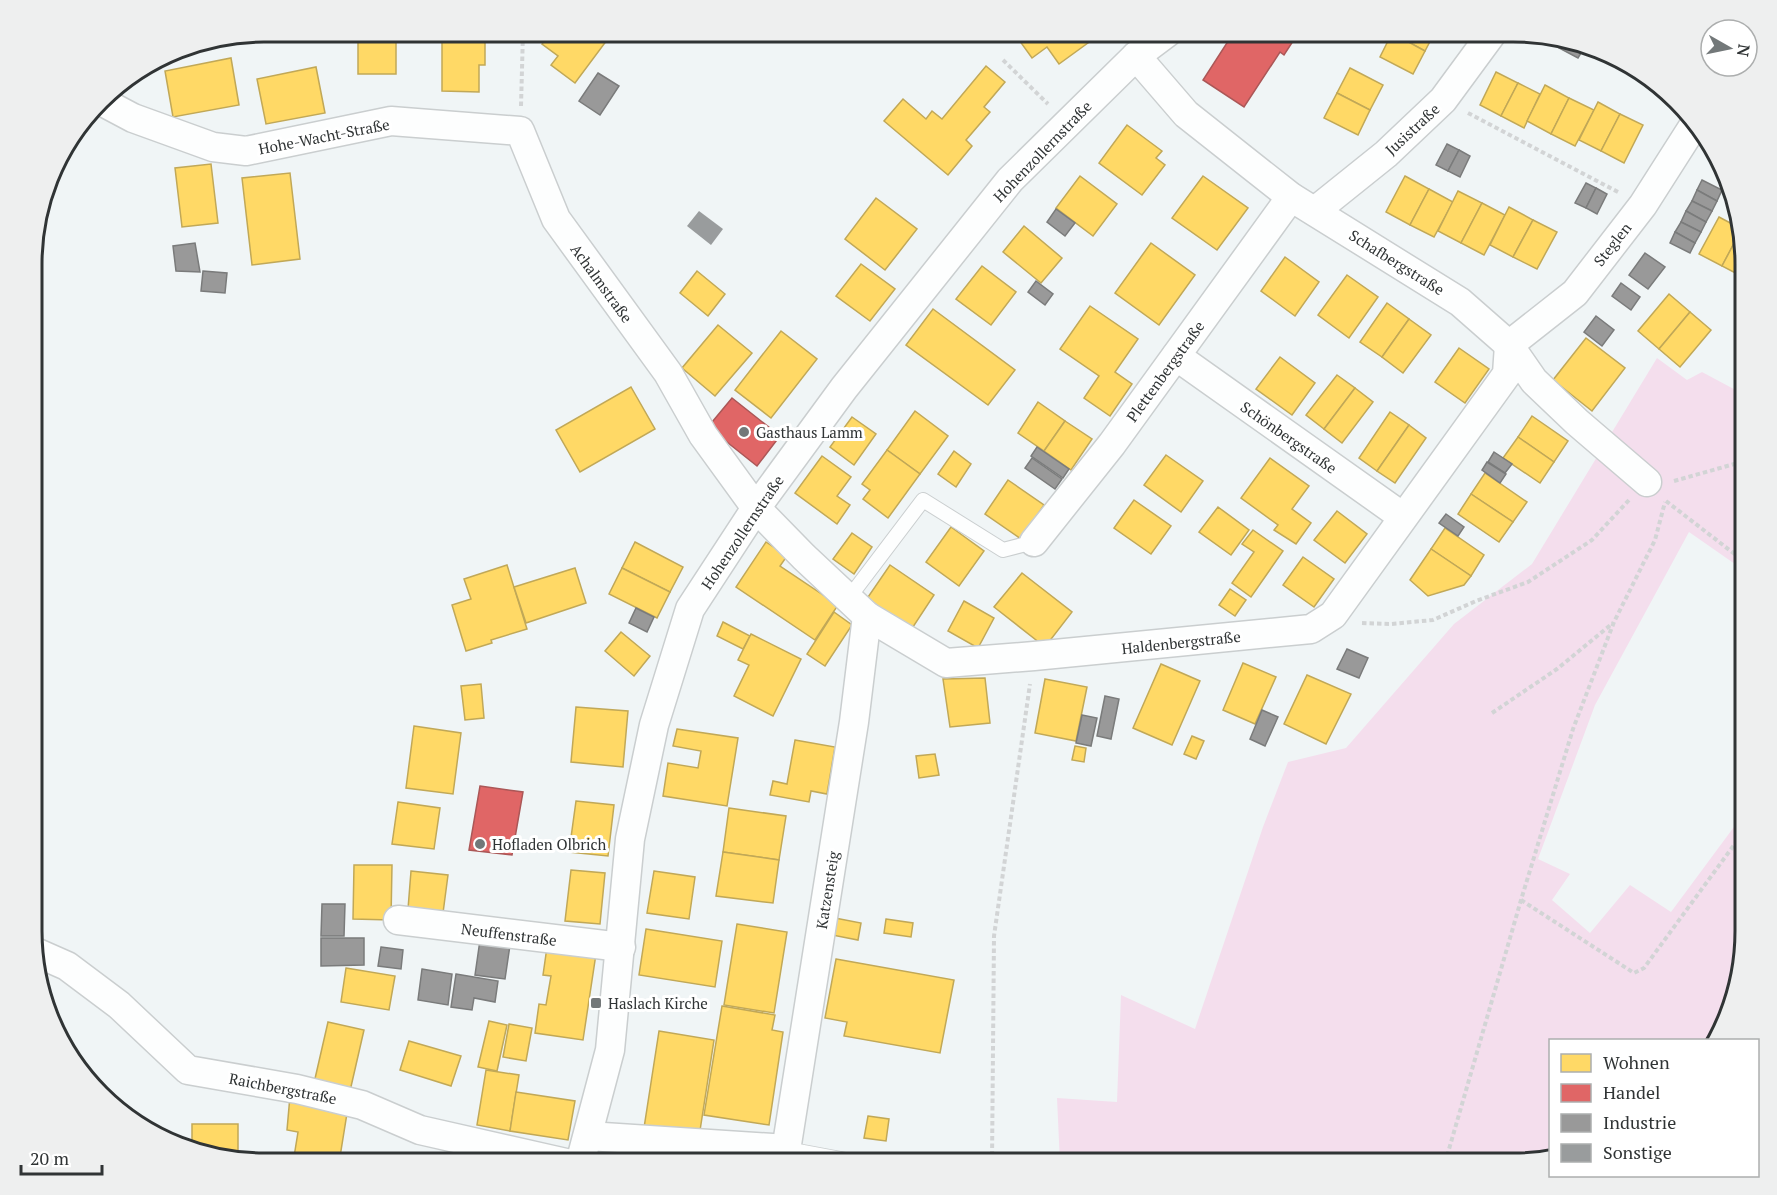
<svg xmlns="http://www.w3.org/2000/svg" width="1777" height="1195" viewBox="0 0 1777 1195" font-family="'PT Serif',serif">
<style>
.green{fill:#f4deed}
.homes{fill:#ffd966;stroke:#c1a857;stroke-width:1.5}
.shops{fill:#e06666;stroke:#ab5757;stroke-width:1.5}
.industry{fill:#999;stroke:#7a7b7b;stroke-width:1.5}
.building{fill:#999c9d}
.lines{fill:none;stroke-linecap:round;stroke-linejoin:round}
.service-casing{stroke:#cacecf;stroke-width:16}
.minor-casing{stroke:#cacecf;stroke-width:31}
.path{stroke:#d2d4d5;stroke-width:4;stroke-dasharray:4.5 3;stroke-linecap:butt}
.service{stroke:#fdfefe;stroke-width:14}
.minor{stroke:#fdfefe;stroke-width:28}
.poi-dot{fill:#737879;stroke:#fff;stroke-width:2}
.labels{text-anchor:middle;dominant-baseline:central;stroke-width:6;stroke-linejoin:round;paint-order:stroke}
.street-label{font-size:15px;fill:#303435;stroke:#fff}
.poi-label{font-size:15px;fill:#303435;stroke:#fff;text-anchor:start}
.rim{fill:none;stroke:#303435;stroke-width:3}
</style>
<rect width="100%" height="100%" fill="#f0f5f6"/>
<path class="green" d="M1657,358L1687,380L1702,372L1745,395V571L1689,532L1595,705L1538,859L1570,874L1552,900L1590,933L1630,885L1671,912L1745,812V946L1733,1006L1715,1040H1550V1155L1513,1163H1060L1057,1098L1117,1102L1121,995L1195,1029L1263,827L1288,762L1346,748L1454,624L1532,564Z"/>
<g class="homes">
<path d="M442,32H485V65H479V92L442,91Z"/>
<path d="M551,32H613L575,83L551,65L558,56L542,44Z"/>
<path d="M1030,32H1103L1059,64L1047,47L1032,58L1019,40Z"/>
<path d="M1393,32H1435L1425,51L1392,33Z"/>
<rect x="358" y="33" width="38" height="41"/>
<path d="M1392,33L1425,51L1413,74L1380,57Z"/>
<path d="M231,58L239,105L173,117L165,71Z"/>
<path d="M986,66L1005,82L984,107L990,112L966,140L972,146L948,175L884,121L903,99L926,119L932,111L942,119Z"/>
<path d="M316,67L325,113L266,124L257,79Z"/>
<path d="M1350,68L1383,85L1370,110L1337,93Z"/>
<path d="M1496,72L1518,83L1501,116L1480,105Z"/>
<path d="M1518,83L1540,94L1524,128L1501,116Z"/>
<path d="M1545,85L1569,98L1551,134L1527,121Z"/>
<path d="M1337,93L1370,110L1358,135L1324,118Z"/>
<path d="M1569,98L1594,110L1575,146L1551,134Z"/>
<path d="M1598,102L1620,114L1601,151L1579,140Z"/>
<path d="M1620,114L1643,125L1624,163L1601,151Z"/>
<path d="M1127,125L1162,151L1156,158L1165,165L1142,195L1099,163Z"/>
<path d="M211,164L218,223L182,227L175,168Z"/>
<path d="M290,173L300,259L252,265L242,178Z"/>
<path d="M1080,176L1117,204L1093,236L1056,208Z"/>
<path d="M1203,176L1248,208L1217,250L1172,218Z"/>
<path d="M1405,176L1429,189L1410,225L1386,212Z"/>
<path d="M1429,189L1453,202L1434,237L1410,225Z"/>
<path d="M1458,191L1482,203L1461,243L1438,231Z"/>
<path d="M876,198L917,229L885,270L845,239Z"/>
<path d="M1482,203L1505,215L1484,255L1461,243Z"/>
<path d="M1509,207L1533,220L1513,257L1490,245Z"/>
<path d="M1719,217L1738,227L1740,232L1722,266L1699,254Z"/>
<path d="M1533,220L1557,232L1537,269L1513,257Z"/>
<path d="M1024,226L1062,258L1041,283L1003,252Z"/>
<path d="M1740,232L1745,249V278L1722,266Z"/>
<path d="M1151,243L1195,275L1159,325L1115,293Z"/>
<path d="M1285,257L1319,282L1295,316L1261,291Z"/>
<path d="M861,264L895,289L870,321L836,296Z"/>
<path d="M982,266L1016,292L991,325L956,299Z"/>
<path d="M697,271L725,294L708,316L680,293Z"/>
<path d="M1347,275L1378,297L1349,338L1318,315Z"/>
<path d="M1669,294L1690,312L1659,349L1638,331Z"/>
<path d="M1387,303L1409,319L1382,357L1360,342Z"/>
<path d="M1090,306L1138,339L1115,372L1132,384L1110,416L1084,398L1099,376L1060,349Z"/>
<path d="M933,309L1015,370L988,405L906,345Z"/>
<path d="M1690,312L1711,330L1680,367L1659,349Z"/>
<path d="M1409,319L1431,335L1403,373L1382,357Z"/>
<path d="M718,325L752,353L715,396L682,368Z"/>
<path d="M781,331L817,359L771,418L735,390Z"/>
<path d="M1586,338L1625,368L1592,411L1553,380Z"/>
<path d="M1459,348L1489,369L1465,403L1435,382Z"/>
<path d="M1280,357L1315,383L1292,415L1256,389Z"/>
<path d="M1337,375L1355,388L1324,429L1306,415Z"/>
<path d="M631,387L655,429L580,472L556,430Z"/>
<path d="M1355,388L1373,402L1342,443L1324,429Z"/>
<path d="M1038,402L1065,421L1044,451L1018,433Z"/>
<path d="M915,411L948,436L920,474L887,450Z"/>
<path d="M1390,412L1409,425L1377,471L1359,458Z"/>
<path d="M1532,416L1568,441L1554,462L1518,437Z"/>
<path d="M852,417L876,434L854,465L830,447Z"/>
<path d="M1065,421L1092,439L1071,470L1044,451Z"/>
<path d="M1409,425L1426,438L1395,483L1377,471Z"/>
<path d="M1518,437L1554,462L1540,483L1503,458Z"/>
<path d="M887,450L920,474L888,518L863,499L870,490L862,484Z"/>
<path d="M954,451L971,464L956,487L938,474Z"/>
<path d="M1166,455L1203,481L1181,512L1144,485Z"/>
<path d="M822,456L851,477L837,496L850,505L837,524L795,493Z"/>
<path d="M1270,458L1309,486L1292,509L1311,523L1296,544L1274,530L1278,525L1241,498Z"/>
<path d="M1485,473L1527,502L1513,522L1471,494Z"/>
<path d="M1008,480L1044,505L1021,539L985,514Z"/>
<path d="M1471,494L1513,522L1499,542L1458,514Z"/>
<path d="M1134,500L1171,526L1151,554L1114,528Z"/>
<path d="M1218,507L1249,530L1231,555L1199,532Z"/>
<path d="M1337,511L1367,534L1345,563L1314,540Z"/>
<path d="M951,527L984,551L959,586L926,562Z"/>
<path d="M1445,528L1484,555L1471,576L1431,549Z"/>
<path d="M1253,530L1283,551L1251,597L1232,583L1254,552L1242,544Z"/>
<path d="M852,533L872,547L854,574L833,559Z"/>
<path d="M635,542L683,567L670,592L622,568Z"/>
<path d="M766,542L787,556L780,566L838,605L815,640L736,587Z"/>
<path d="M1431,549L1471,576L1464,585L1428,596L1410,580Z"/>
<path d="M1303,557L1334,579L1314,607L1283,585Z"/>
<path d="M507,565L527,629L491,640L492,643L466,651L452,605L471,599L464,579Z"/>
<path d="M890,565L934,595L911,630L866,600Z"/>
<path d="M575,568L586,603L526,623L514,587Z"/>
<path d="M622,568L670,592L657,618L609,594Z"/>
<path d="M1022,573L1072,612L1045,647L994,607Z"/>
<path d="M1230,589L1246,600L1235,616L1219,605Z"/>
<path d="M964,601L994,618L978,648L948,631Z"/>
<path d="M834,612L852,625L825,666L807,654Z"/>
<path d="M723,622L750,636L743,649L717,636Z"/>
<path d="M621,632L650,656L634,676L605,651Z"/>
<path d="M751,634L801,659L773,716L734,696L749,665L738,660Z"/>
<path d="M1243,663L1276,677L1255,724L1223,710Z"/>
<path d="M1161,664L1200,681L1172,745L1133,728Z"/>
<path d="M1307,675L1351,694L1326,744L1284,724Z"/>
<path d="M985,678L990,723L950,727L943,679Z"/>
<path d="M1045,679L1087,687L1076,741L1035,733Z"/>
<path d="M481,684L484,718L465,720L461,686Z"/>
<path d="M576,707L628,711L623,767L571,762Z"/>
<path d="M414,726L461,733L453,794L406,788Z"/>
<path d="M677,729L738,738L727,806L663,796L668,763L698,768L701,751L673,746Z"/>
<path d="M1192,736L1204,741L1196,759L1184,754Z"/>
<path d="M795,740L835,747L827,794L811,791L809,802L770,795L773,781L787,784Z"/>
<path d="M1075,746L1086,748L1084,762L1072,760Z"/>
<path d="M935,754L939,775L919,778L916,756Z"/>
<path d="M576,801L614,805L608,856L569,852Z"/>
<path d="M398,802L440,808L434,849L392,844Z"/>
<path d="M729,808L786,816L779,860L723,852Z"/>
<path d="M723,852L779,860L773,903L716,896Z"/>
<path d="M354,865H392L391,920L353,919Z"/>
<path d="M571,870L605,873L600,924L565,921Z"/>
<path d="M411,871L448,875L443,913L408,909Z"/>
<path d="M654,871L695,877L689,919L647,913Z"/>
<path d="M835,918L861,923L858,940L832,935Z"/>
<path d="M886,919L913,923L911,937L884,933Z"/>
<path d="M737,924L787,932L774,1013L724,1005Z"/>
<path d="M646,929L722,941L715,987L639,975Z"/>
<path d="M547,947L596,954L583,1040L535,1033L539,1004L546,1005L551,976L543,975Z"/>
<path d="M836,959L954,980L940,1053L844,1036L847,1022L825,1018Z"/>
<path d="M346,968L395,976L389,1010L341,1002Z"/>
<path d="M722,1006L775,1015L772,1030L783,1032L769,1125L704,1115Z"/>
<path d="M489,1021L507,1025L497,1071L478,1067Z"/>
<path d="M328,1022L364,1030L350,1091L314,1083Z"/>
<path d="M509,1024L532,1028L526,1061L503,1057Z"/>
<path d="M659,1031L714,1040L699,1137L644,1128Z"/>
<path d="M409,1041L461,1056L451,1086L400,1070Z"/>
<path d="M486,1070L519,1075L510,1131L477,1125Z"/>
<path d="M516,1092L575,1101L568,1140L510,1131Z"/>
<path d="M290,1096L348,1107L339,1163H293L298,1132L287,1130Z"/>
<path d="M868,1116L889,1119L886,1141L864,1138Z"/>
<path d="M192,1124H238V1161L192,1152Z"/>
</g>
<g class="shops">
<path d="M1234,32H1242L1246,35L1248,32H1299L1284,55L1280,52L1244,107L1203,80Z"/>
<path d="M732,398L780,436L757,466L708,427Z"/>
<path d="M480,786L523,792L512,855L469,850Z"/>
</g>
<g class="industry">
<path d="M1563,39L1584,48L1578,58L1559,48Z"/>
<path d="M598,73L619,86L600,115L579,101Z"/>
<path d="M1447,144L1459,150L1448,171L1436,165Z"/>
<path d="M1459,150L1470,156L1460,177L1448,171Z"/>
<path d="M1702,180L1722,190L1717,201L1697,190Z"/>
<path d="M1586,183L1596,188L1586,208L1575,203Z"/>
<path d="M1596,188L1607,194L1597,214L1586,208Z"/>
<path d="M1697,190L1717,201L1712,211L1692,201Z"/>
<path d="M1692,201L1712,211L1706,222L1686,211Z"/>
<path d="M1056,209L1075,223L1065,236L1047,222Z"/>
<path d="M1686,211L1706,222L1701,232L1681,222Z"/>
<path d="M1681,222L1701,232L1695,243L1675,232Z"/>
<path d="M1675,232L1695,243L1690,253L1670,243Z"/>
<path d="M195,243L200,272L176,271L173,246Z"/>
<path d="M1645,253L1665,267L1648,289L1629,275Z"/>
<path d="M203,271L227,273L225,293L201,291Z"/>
<path d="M1036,281L1053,294L1045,305L1028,292Z"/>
<path d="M1621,283L1640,297L1631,310L1612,296Z"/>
<path d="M1596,316L1614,330L1602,346L1584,332Z"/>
<path d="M1037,447L1069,469L1063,478L1031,456Z"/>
<path d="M1494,452L1512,464L1505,473L1488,462Z"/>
<path d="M1032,458L1062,479L1055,489L1025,468Z"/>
<path d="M1487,462L1506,474L1500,483L1482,470Z"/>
<path d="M1446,514L1464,527L1458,536L1439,523Z"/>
<path d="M636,608L654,617L647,632L629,623Z"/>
<path d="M1347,649L1368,658L1359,678L1337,669Z"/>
<path d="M1105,696L1119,699L1111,739L1097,736Z"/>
<path d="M1262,710L1278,717L1265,746L1250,739Z"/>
<path d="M1082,715L1097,718L1091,746L1076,743Z"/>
<path d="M322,904H345L344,936H321Z"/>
<path d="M321,938H364V965L321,966Z"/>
<path d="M480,940L510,945L505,979L475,975Z"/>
<path d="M381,947L403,950L401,969L378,966Z"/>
<path d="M422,969L452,974L448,1005L418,1000Z"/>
<path d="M456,974L498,981L495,1002L474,998L472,1010L451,1007Z"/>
</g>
<path class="building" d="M699,211L723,229L711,245L687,226Z"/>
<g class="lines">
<g class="service-casing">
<g id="service">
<path d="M848,599L923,500L1003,550L1034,542"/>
<path d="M787,1149L862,1163"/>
</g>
</g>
<g class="minor-casing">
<g id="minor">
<path d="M1136,56L1186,114L1291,197L1460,302L1509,345L1534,381L1577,422L1647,482"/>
<path d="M101,101L133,118L213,147L246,151L391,121L520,131L556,219L668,373L703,435L756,508L804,557L867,616L946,663L1034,656L1311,629L1333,615L1507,374L1509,345L1575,293L1643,205L1694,125"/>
<path d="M1315,211L1386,154L1443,100L1493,32"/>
<path d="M1176,356L1403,517"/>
<path d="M1034,542L1112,444L1291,197"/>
<path d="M398,920L621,947"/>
<path d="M33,951L67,966L119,1005L188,1070L297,1089L362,1105L420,1130L566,1163"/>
<path d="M588,1136L787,1149"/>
<path d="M580,1163L610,1050L630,839L654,725L690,609L756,508L844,388L1010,180L1136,56L1168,32"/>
<path d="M784,1163L854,722L867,616"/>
</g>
</g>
<g class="path">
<path d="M1003,60L1048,104"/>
<path d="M521,106L523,32"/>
<path d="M1468,113L1618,192"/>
<path d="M1674,481L1745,461"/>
<path d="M1666,501L1745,562"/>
<path d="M1362,623L1391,624L1433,620L1476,601L1528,582L1592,540L1629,500"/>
<path d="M1492,713L1557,669L1613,623"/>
<path d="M1521,900L1634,973L1644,968L1745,830"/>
<path d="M992,1163L994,936L1030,684"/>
<path d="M1445,1163L1521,900L1573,729L1614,622L1655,540L1665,502"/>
</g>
<use href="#service" class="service"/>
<use href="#minor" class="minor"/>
</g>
<g class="poi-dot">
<circle cx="744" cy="432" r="6"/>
<circle cx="480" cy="844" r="6"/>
<rect x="590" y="997" width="12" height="12" rx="3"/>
</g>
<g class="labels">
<g class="street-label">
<text transform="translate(1412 129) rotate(-43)">Jusistraße</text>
<text transform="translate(324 136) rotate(-11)">Hohe-Wacht-Straße</text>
<text transform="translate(1042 151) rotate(-46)">Hohenzollernstraße</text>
<text transform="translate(1612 244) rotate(-52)">Steglen</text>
<text transform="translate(1397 262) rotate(32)">Schafbergstraße</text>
<text transform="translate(602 283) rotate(54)">Achalmstraße</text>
<text transform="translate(1165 371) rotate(-54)">Plettenbergstraße</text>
<text transform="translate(1289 437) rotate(35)">Schönbergstraße</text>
<text transform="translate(742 532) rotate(-56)">Hohenzollernstraße</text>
<text transform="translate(1181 642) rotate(-6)">Haldenbergstraße</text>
<text transform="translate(827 890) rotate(-81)">Katzensteig</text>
<text transform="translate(509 934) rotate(7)">Neuffenstraße</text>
<text transform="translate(283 1088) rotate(11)">Raichbergstraße</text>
</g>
<g class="poi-label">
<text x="756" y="432">Gasthaus Lamm</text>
<text x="492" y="844">Hofladen Olbrich</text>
<text x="608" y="1003">Haslach Kirche</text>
</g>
</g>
<path d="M0 0H1777V1195H0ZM264 42H1513A222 222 0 0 1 1735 264V931A222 222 0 0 1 1513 1153H264A222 222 0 0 1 42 931V264A222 222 0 0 1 264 42Z" fill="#eeefef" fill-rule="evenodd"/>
<path class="rim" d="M264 42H1513A222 222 0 0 1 1735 264V931A222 222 0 0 1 1513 1153H264A222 222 0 0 1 42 931V264A222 222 0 0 1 264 42Z"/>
<rect x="1549" y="1039" width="210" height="138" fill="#ffffff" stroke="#acaeae" stroke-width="1.5"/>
<rect x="1561" y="1054" width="30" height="18" fill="#ffd966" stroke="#acaeae" stroke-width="1.5"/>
<text x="1603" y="1069" font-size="18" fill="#303435">Wohnen</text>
<rect x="1561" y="1084" width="30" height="18" fill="#e06666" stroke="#acaeae" stroke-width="1.5"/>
<text x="1603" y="1099" font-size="18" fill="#303435">Handel</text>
<rect x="1561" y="1114" width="30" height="18" fill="#999999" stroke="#acaeae" stroke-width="1.5"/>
<text x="1603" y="1129" font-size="18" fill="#303435">Industrie</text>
<rect x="1561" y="1144" width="30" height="18" fill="#999c9d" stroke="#acaeae" stroke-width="1.5"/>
<text x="1603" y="1159" font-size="18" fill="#303435">Sonstige</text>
<g transform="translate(1729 48) rotate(99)"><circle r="28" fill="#ffffff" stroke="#acaeae" stroke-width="1.5"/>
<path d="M0-4.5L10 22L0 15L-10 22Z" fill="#737879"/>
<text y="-9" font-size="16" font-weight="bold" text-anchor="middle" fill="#303435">N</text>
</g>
<path d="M21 1165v9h81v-9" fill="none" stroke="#303435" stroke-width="3"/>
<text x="30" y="1165" font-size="18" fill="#303435" stroke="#ffffff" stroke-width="4.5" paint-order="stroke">20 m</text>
</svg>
